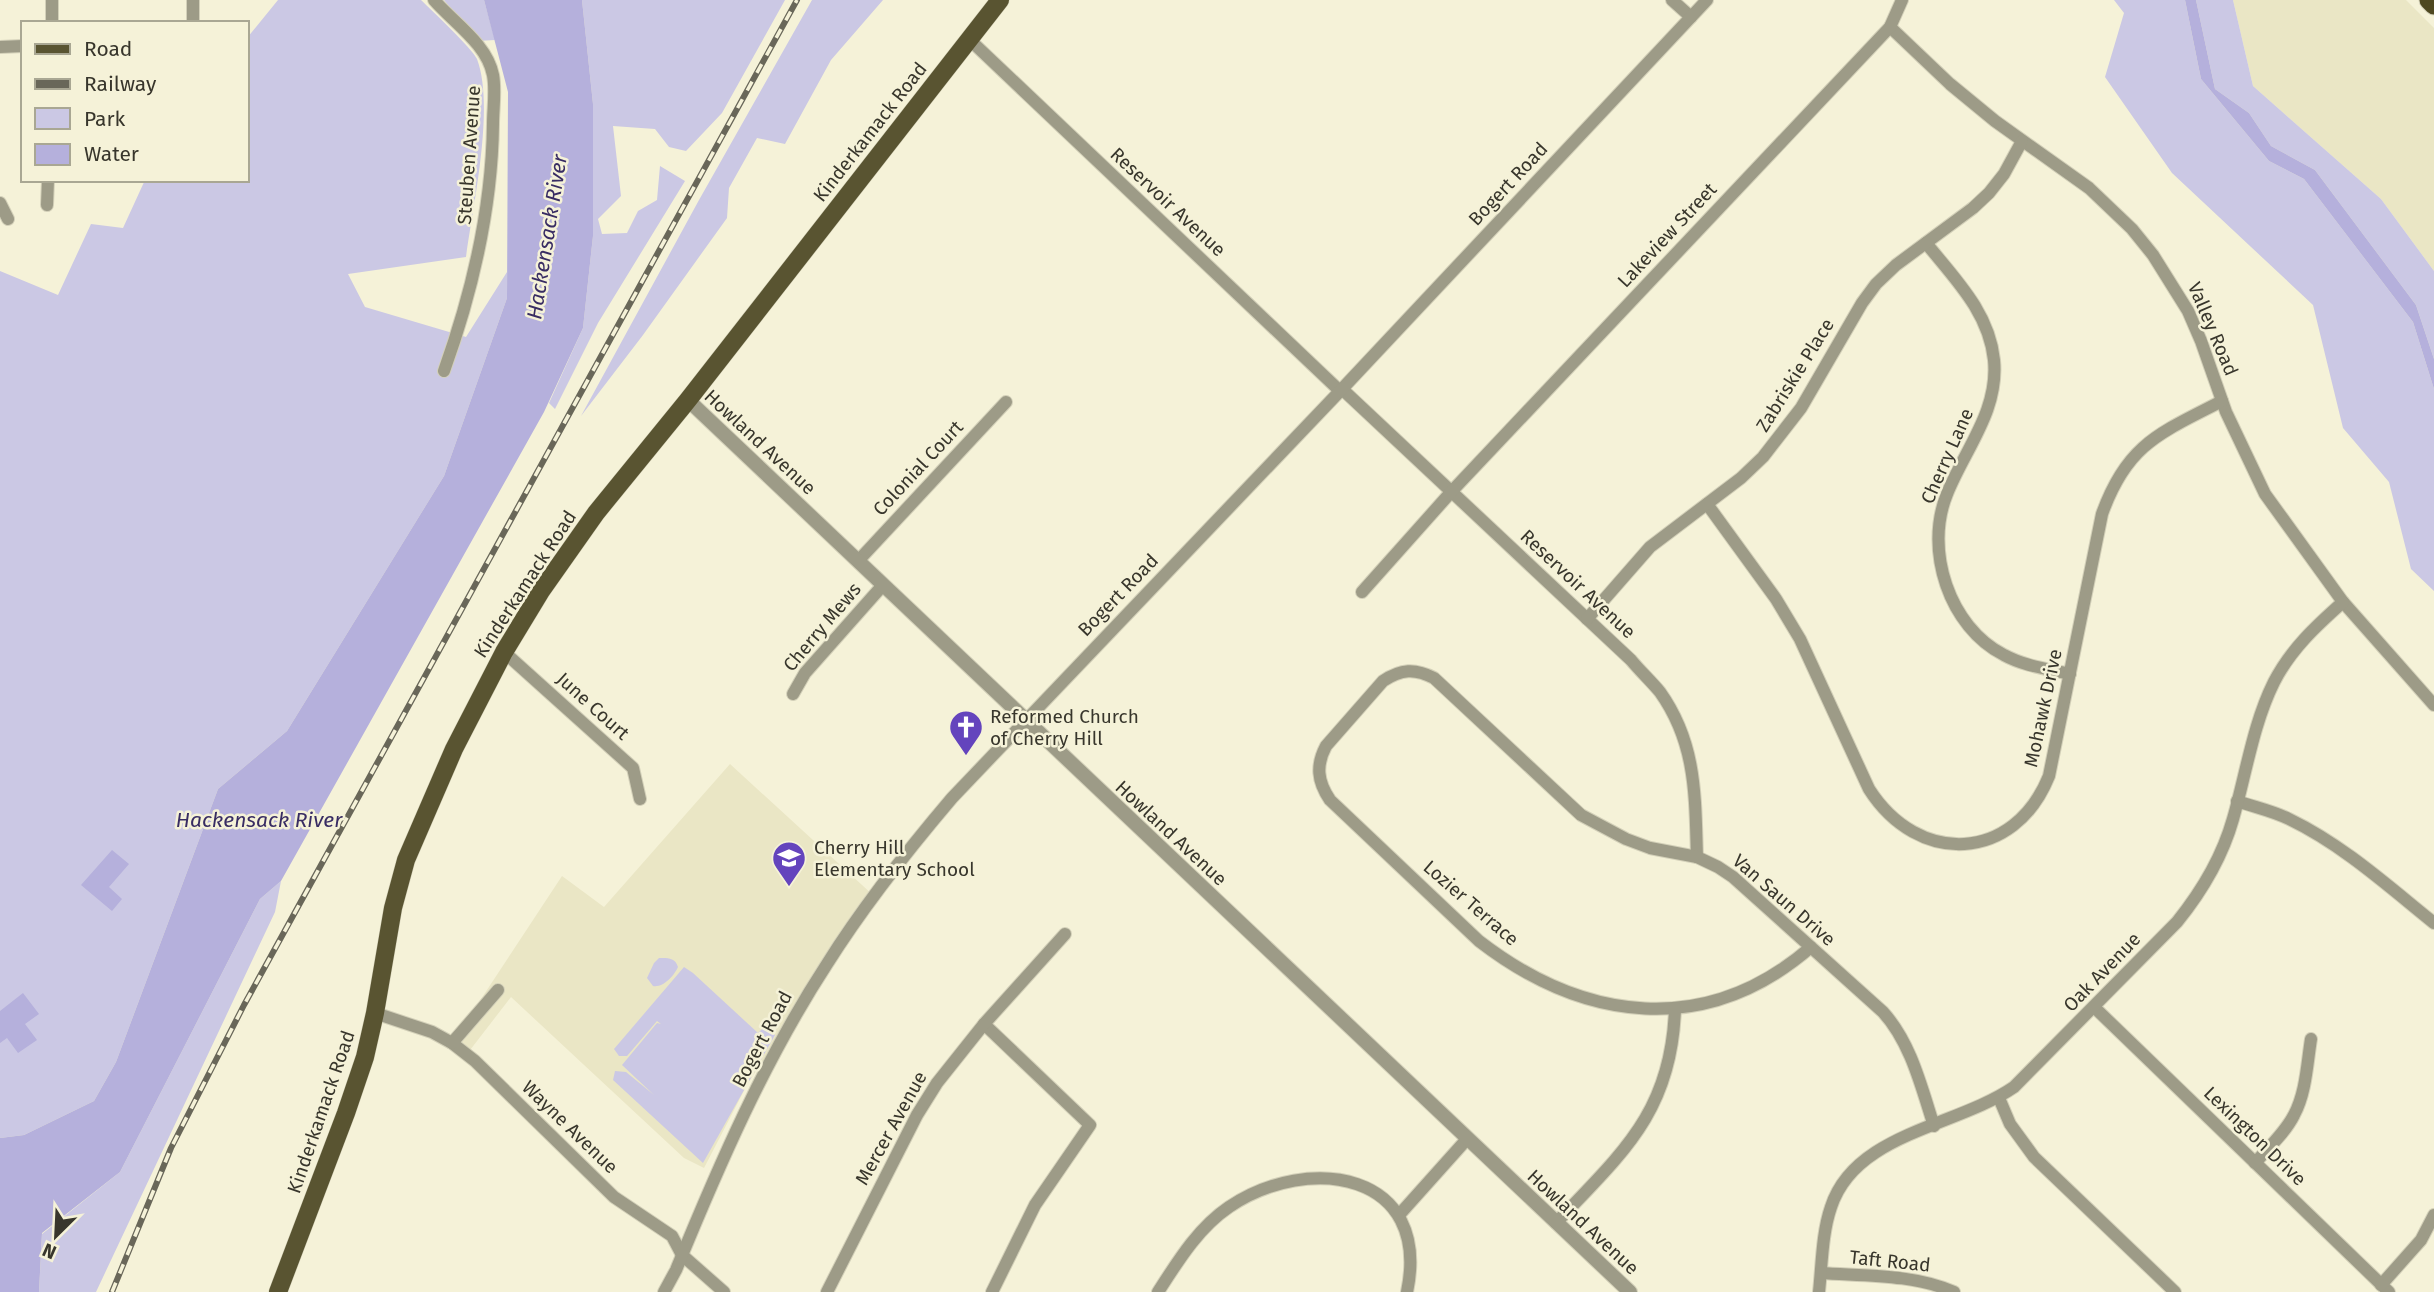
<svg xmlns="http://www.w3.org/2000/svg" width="2434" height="1292" viewBox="0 0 2434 1292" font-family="'Fira Sans',sans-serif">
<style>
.built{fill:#eae6c5}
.green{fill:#cbc8e4}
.water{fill:#b5b0dc}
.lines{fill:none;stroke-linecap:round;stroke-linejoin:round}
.minor-casing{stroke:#d3d0b9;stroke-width:14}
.tertiary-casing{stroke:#d3d0b9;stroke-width:16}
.primary-casing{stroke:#d3d0b9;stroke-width:19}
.trunk-casing{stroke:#d3d0b9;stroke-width:21}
.minor{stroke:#9d9b87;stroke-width:12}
.tertiary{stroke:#9d9b87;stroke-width:14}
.primary{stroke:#595431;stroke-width:18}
.trunk{stroke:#4e4820;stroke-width:19}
.rail-casing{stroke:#696759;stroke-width:6}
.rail{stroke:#f5f2d8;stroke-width:3.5;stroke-dasharray:10;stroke-linecap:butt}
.labels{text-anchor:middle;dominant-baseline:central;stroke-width:5;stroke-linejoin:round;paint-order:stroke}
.street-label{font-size:19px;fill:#38362c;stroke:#f5f2d8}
.poi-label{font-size:19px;fill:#38362c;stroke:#f5f2d8;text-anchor:start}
.water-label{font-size:21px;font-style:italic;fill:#382c63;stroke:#f5f2d8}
</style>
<rect width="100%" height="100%" fill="#f5f2d8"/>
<g class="built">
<path d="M2233,0H2406L2434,28V271L2381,199L2253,86Z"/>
<path d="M730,764L874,896L748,1083L704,1168L684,1158L511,997L467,1054L452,1043L562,876L604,907Z"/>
</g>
<g class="green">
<path d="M278,0H421C432,11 472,48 477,59C495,107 473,205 466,257L348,274L365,307L466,337L507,272V298L444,476L287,731L218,789L116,1062L94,1101L24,1135L0,1138V271L58,295L91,224L123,228L145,180H247V38Z"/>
<path d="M444,0H484L495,40L477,41Z"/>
<path d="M582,0H785L722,113L686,151L669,147L655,129L613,126L621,196L598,219L602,234L627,233L638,211L657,200L660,166L685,181L598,323L555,409L549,403L583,328L593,236V104Z"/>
<path d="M812,0H883L831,60L785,144L757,138L729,188L727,218L643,335L581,416L699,200Z"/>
<path d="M2114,0H2185L2201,79L2269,161L2304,179L2413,322L2434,389V591L2411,569L2389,482L2343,428L2313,305L2172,173L2105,77L2124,13Z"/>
<path d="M2196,0H2233L2253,86L2381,199L2434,271V359L2416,305L2315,170L2271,146L2249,113L2215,89Z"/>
<path d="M281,881L275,912L96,1292H39L42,1234L120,1172L260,899Z"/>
<path d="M659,958C667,958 675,957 678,967C674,976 663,988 653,986L647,978L654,963Z"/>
<path d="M684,967L693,973L758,1033L765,1026L775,1035L703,1163L613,1080L615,1071L626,1072L654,1095L622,1065L657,1023L661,1024L657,1021L627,1056H619L614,1049Z"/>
</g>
<g class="water">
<path d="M484,0H582L593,104V236L583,328L544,412L281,881L260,899L120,1172L42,1233L39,1292H0V1138L24,1135L94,1101L116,1062L218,789L287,731L444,476L507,298L508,92Z"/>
<path d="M2185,0H2196L2215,89L2249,113L2271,146L2315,170L2416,305L2434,359V389L2413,322L2304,179L2269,161L2201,79Z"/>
<path d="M112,850L129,864L109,887L122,899L112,911L81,885Z"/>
<path d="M23,993L39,1014L25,1024L37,1040L18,1053L7,1038L0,1043V1011Z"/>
</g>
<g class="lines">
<g class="minor-casing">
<g id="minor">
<path d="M434,0C454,23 487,44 493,75C496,90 493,109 493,124C492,209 473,290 444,371"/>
<path d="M1672,0L1691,17"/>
<path d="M52,23V0"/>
<path d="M193,23V0"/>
<path d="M1890,27L1950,84L1995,121L2089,188L2132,229L2153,255L2188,311L2201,341L2226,412L2265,494L2343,602L2434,705"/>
<path d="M970,40L1340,391"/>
<path d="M0,47L23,46"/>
<path d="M0,203L8,219"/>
<path d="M47,205L48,180"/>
<path d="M1926,243C1955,279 1989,312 1994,360C1999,411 1965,449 1947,494C1924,550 1949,627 2004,655C2024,666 2048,669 2070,674"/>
<path d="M1342,389L1631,660C1640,671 1651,681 1660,692C1697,744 1695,797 1697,857"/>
<path d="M1707,504L1776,599L1800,639L1869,789C1918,866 2014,863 2049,776L2102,514C2127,444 2160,433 2222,401"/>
<path d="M858,561L1006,402"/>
<path d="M1362,592L1452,491L1890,27L1902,0"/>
<path d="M1587,619L1650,547L1741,478L1763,457L1801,408L1862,303L1876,284L1896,265L1973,208L1989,193L2004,174L2022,141"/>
<path d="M504,652L633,768L640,799"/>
<path d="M793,694L805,673L883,585"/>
<path d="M2237,801C2254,807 2273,811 2289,819C2343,845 2388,886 2434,923"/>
<path d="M1811,947C1706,1038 1584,1022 1479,941L1330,800C1317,781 1316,765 1326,746L1383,681C1401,669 1415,668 1434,678L1581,815L1626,839L1650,848L1697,857L1718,867L1733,877L1883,1012C1911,1043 1921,1086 1934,1126"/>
<path d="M2094,1007L2389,1292"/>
<path d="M375,1013L432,1032L452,1043L475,1061L614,1197L672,1236L682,1255L724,1292"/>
<path d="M984,1024L1090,1125L1035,1205L992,1292"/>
<path d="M452,1043L498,990"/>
<path d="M1999,1098L2010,1124L2034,1157L2175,1292"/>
<path d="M2255,1163C2268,1148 2285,1133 2294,1115C2306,1093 2307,1064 2311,1039"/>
<path d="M1399,1215L1467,1139"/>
<path d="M1556,1223C1622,1153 1672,1112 1675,1008"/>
<path d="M1821,1273C1865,1276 1913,1274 1954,1292"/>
<path d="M2381,1285L2421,1240L2434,1215"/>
<path d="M664,1292L676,1270C719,1165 765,1059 827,964C864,905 907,851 952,798L1342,389L1707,0"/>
<path d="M827,1292L917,1115L937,1083L984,1024L1065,934"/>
<path d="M1158,1292C1178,1261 1198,1228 1229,1207C1309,1153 1432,1172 1407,1292"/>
<path d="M1819,1292C1822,1264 1822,1233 1831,1207C1855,1133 1956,1127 2014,1087L2177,922C2202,891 2222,858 2233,819C2246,774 2253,724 2274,682C2291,649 2316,626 2343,602"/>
</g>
</g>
<g class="tertiary-casing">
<path id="tertiary" d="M688,400L1630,1292"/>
</g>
<g class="primary-casing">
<path id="primary" d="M278,1292L346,1113L365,1057L375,1013L393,908L406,860L454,749L504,652L541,591L596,513L688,400L1000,0"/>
</g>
<g class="trunk-casing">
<path id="trunk" d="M2429,0L2434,5"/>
</g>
<use href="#minor" class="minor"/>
<use href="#tertiary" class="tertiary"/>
<use href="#primary" class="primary"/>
<use href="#trunk" class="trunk"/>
<g class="rail-casing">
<path id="rail" d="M112,1292L171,1148L244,1005L797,0"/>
</g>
<use href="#rail" class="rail"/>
</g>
<defs>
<g id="church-pin" transform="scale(1.75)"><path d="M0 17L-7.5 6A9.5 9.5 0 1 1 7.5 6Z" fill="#6444bd" stroke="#f5f2d8"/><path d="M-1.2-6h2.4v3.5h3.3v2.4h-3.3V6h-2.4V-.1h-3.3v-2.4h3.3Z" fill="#fff"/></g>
<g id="school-pin" transform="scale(1.75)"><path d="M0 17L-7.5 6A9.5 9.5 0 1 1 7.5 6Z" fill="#6444bd" stroke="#f5f2d8"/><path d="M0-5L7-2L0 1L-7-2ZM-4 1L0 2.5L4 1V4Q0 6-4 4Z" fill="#fff"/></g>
</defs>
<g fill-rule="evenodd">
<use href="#church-pin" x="966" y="727"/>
<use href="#school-pin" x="789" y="858"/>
</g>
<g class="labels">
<g class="street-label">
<text transform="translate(870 132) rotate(-52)">Kinderkamack Road</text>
<text transform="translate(469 155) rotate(-86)">Steuben Avenue</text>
<text transform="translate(1508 184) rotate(-47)">Bogert Road</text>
<text transform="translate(1168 202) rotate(43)">Reservoir Avenue</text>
<text transform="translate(1667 235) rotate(-47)">Lakeview Street</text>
<text transform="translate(2213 329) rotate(67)">Valley Road</text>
<text transform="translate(1795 375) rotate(-58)">Zabriskie Place</text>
<text transform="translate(760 442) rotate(43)">Howland Avenue</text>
<text transform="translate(1947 456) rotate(-66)">Cherry Lane</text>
<text transform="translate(918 468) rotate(-47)">Colonial Court</text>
<text transform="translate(525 584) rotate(-57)">Kinderkamack Road</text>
<text transform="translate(1578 584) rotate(43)">Reservoir Avenue</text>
<text transform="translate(1118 595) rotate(-46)">Bogert Road</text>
<text transform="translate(822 627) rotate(-50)">Cherry Mews</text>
<text transform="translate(593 706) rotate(42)">June Court</text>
<text transform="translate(2043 708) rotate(-78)">Mohawk Drive</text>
<text transform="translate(1171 833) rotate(43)">Howland Avenue</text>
<text transform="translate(1784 900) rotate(41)">Van Saun Drive</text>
<text transform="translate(1471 903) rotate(41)">Lozier Terrace</text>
<text transform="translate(2102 972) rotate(-46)">Oak Avenue</text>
<text transform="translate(762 1039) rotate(-62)">Bogert Road</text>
<text transform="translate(321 1112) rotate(-71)">Kinderkamack Road</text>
<text transform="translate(570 1127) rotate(44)">Wayne Avenue</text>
<text transform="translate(891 1128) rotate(-61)">Mercer Avenue</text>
<text transform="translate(2255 1136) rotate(44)">Lexington Drive</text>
<text transform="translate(1583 1222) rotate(43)">Howland Avenue</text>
<text transform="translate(1890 1261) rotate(6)">Taft Road</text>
</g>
<g class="poi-label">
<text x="990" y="716">Reformed Church<tspan x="990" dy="22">of Cherry Hill</tspan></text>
<text x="814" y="847">Cherry Hill<tspan x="814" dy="22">Elementary School</tspan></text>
</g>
<g class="water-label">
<text transform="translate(547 237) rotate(-81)">Hackensack River</text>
<text x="259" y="820">Hackensack River</text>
</g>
</g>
<rect x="21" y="21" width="228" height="161" fill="#f5f2d8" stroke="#a9a793" stroke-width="2"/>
<rect x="35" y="44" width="35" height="10" fill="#595431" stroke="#a9a793" stroke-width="2"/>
<text x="84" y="56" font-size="21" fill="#38362c">Road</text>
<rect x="35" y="79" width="35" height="10" fill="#696759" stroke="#a9a793" stroke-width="2"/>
<text x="84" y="91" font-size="21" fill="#38362c">Railway</text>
<rect x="35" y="108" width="35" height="21" fill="#cbc8e4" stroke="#a9a793" stroke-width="2"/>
<text x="84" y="126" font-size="21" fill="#38362c">Park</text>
<rect x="35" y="144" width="35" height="21" fill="#b5b0dc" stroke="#a9a793" stroke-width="2"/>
<text x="84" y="161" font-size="21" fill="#38362c">Water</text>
<g transform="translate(56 1236) rotate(204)" stroke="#f5f2d8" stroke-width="5" paint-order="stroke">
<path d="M0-5L12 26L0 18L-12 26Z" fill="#38362c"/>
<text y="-10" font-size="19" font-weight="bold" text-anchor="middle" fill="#38362c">N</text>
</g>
</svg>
